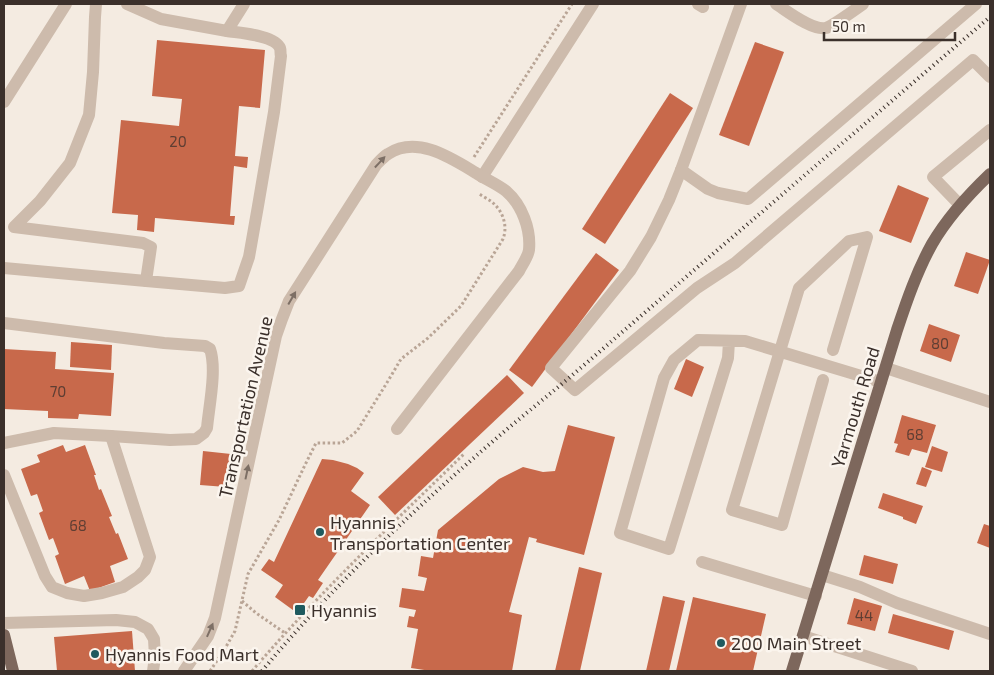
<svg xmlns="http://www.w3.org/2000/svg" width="994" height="675" viewBox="0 0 994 675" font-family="'Exo 2',sans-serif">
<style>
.building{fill:#c8694b}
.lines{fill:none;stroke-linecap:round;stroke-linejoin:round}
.path{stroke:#b9a596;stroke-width:3;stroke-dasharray:2.5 2.5;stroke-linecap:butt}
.minor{stroke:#cdbbac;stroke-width:12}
.major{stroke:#7d675c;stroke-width:12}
.rail{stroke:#3b302b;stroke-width:4;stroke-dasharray:1 4;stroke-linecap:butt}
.oneway{fill:#7d6f65}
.poi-dot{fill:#1f5a5e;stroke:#fbf5ee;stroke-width:2}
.labels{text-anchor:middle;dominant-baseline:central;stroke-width:5;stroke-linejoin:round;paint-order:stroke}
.number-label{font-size:15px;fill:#5e3e33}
.street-label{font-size:18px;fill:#3b302b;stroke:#fbf5ee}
.poi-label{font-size:18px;fill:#3b302b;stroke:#fbf5ee;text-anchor:start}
</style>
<rect width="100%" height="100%" fill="#f4ebe1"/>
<g class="building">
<path d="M157,40L265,50L260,108L239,106L235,156L248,157L247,168L234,166L230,216H235L234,225L155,218L154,232L137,230L138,215L112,213L121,120L179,126L182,99L152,96Z"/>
<path d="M755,42L784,52L749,146L719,135Z"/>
<path d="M670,93L693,108L605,244L582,229Z"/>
<path d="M898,185L929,198L911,243L879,231Z"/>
<path d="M966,252L990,260L978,294L954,286Z"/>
<path d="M596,253L619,270L532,387L509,370Z"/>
<path d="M929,324L960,335L951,362L920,351Z"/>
<path d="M71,342L112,345L111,370L70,367Z"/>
<path d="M4,349L56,352L55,369L114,373L111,416L79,414L78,419L48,418V411L4,409Z"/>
<path d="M686,359L704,367L692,397L674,389Z"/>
<path d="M507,375L524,393L395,515L378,497Z"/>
<path d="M902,415L936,425L927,453L912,449L909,456L895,452L898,444L894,443Z"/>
<path d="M568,425L615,437L584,555L536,542L537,539L529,537L509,612L522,615L512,671H431L411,668L418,629L407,627L409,616L414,617L416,610L399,607L402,588L424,591L427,578L418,576L421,556L433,558L438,530L499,479L523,467L543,472L555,471Z"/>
<path d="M63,445L66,452L85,445L96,475H94L99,490L101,489L112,516L109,517L116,534L118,533L128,559L110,566L115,582L90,591L84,576L65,584L55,556L59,554L53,538L49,540L39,513L43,511L37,494L31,496L21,469L40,462L37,455Z"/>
<path d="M932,446L948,452L942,472L925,467Z"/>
<path d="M203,451L231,454L230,474H227L226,487L200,485Z"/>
<path d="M322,459L333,460L348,464L357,468L364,473L351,491L370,505L318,580L323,583L313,598L309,596L297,613L275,597L283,585L261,570L269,559L274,562Z"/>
<path d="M922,467L932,471L926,487L916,484Z"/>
<path d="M883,493L923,506L916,524L903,519V517L878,508Z"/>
<path d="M984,524L990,526V548L977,543Z"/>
<path d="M864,555L898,564L893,584L859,575Z"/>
<path d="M579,567L602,573L580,671H555Z"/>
<path d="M663,596L685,601L669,671H646Z"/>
<path d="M693,597L766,614L753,671H676Z"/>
<path d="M854,598L882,606L875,631L847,624Z"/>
<path d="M893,614L954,631L949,650L888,633Z"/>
<path d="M132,631L135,671H57L54,637Z"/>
</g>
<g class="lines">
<g class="path">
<path d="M474,157L572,4"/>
<path d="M242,601L256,613L285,633"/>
<path d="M210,671L223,652L235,631L248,574L279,520L305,465L316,443H342L357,431L388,381L401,359L428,338L461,306L503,239C508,226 503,211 492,202C488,199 482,196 478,193"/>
<path d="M252,671C318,594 392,524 465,453"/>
</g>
<g class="minor">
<path d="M96,4L95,17L93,72L89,115L70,163L40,201L14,227L143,243L151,247L146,281L225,288L239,286L249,257L258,206L274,112L281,56C280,53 281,51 280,48C275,35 239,33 227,31L244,4"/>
<path d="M127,4L161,19L227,31"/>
<path d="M698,4L703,7"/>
<path d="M741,4L681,170L669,200L651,237L630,271L551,368L575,390L697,288L735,263L973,60L990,77"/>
<path d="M776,4C787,11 812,31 826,28C832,26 856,9 863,4"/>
<path d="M4,102L66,4"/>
<path d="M681,170L708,189L718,193L748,199L976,4"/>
<path d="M482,177L593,4"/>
<path d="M960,205L933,177L990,130"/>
<path d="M4,268L146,281"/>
<path d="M4,323L164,343L205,346L210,349C217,369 209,406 207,428L204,433L196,439L170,440L111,436L54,433L4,443"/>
<path d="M729,341L728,358L669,549L620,533L664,378L674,360L698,340L745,341L881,382"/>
<path d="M886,368L990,402"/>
<path d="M823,380L782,525L732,510L799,288L849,241L867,237L833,350"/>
<path d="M4,475L45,576L52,587L67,593L84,596L102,593L123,587L138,577L145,570L150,557L111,436"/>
<path d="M702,562L816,596"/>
<path d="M822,575L860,587L897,603L990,634"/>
<path d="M4,623L116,620L135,622L148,629L154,639L155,657L153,671"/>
<path d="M803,636L912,671"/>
<path d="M184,671L208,636L215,618L276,336L282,319L289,301L376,165C380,161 383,157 388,154C417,135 451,158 476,173C485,179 497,184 506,191C522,205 531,229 529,250C528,257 522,265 519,271L397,429"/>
</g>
<g class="major">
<path d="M4,635L13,671"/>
<path d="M792,671L897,330C907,300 917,271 932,244C947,218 968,195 990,174"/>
</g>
<path class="rail" d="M262,671C331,588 410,513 492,442C522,416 553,392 583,366C718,249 854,133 990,17"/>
</g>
<defs><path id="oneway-solid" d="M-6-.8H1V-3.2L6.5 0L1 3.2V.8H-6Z" transform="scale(1.25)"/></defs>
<g class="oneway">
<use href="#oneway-solid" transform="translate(380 162) rotate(-47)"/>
<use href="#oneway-solid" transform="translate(292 298) rotate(-60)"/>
<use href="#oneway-solid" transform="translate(247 472) rotate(-78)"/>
<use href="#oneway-solid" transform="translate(210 630) rotate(-66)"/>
</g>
<g class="poi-dot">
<circle cx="320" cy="532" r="5"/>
<rect x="294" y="604" width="12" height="12" rx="2.5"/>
<circle cx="721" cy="643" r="5"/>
<circle cx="95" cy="654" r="5"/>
</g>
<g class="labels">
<g class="number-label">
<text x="178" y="141">20</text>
<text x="940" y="343">80</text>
<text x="58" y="391">70</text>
<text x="915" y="434">68</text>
<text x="78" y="525">68</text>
<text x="864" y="615">44</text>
</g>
<g class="street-label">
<text transform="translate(245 407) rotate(-77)">Transportation Avenue</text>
<text transform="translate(855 407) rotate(-73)">Yarmouth Road</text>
</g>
<g class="poi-label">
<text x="330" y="522">Hyannis<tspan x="330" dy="21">Transportation Center</tspan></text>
<text x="311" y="610">Hyannis</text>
<text x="731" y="643">200 Main Street</text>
<text x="105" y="654">Hyannis Food Mart</text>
</g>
</g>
<rect width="994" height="675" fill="none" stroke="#3b302b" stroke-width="10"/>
<path d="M824 32v8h131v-8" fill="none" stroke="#3b302b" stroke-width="2.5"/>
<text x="832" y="32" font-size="15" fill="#3b302b" stroke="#fbf5ee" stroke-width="4" paint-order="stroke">50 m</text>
</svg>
